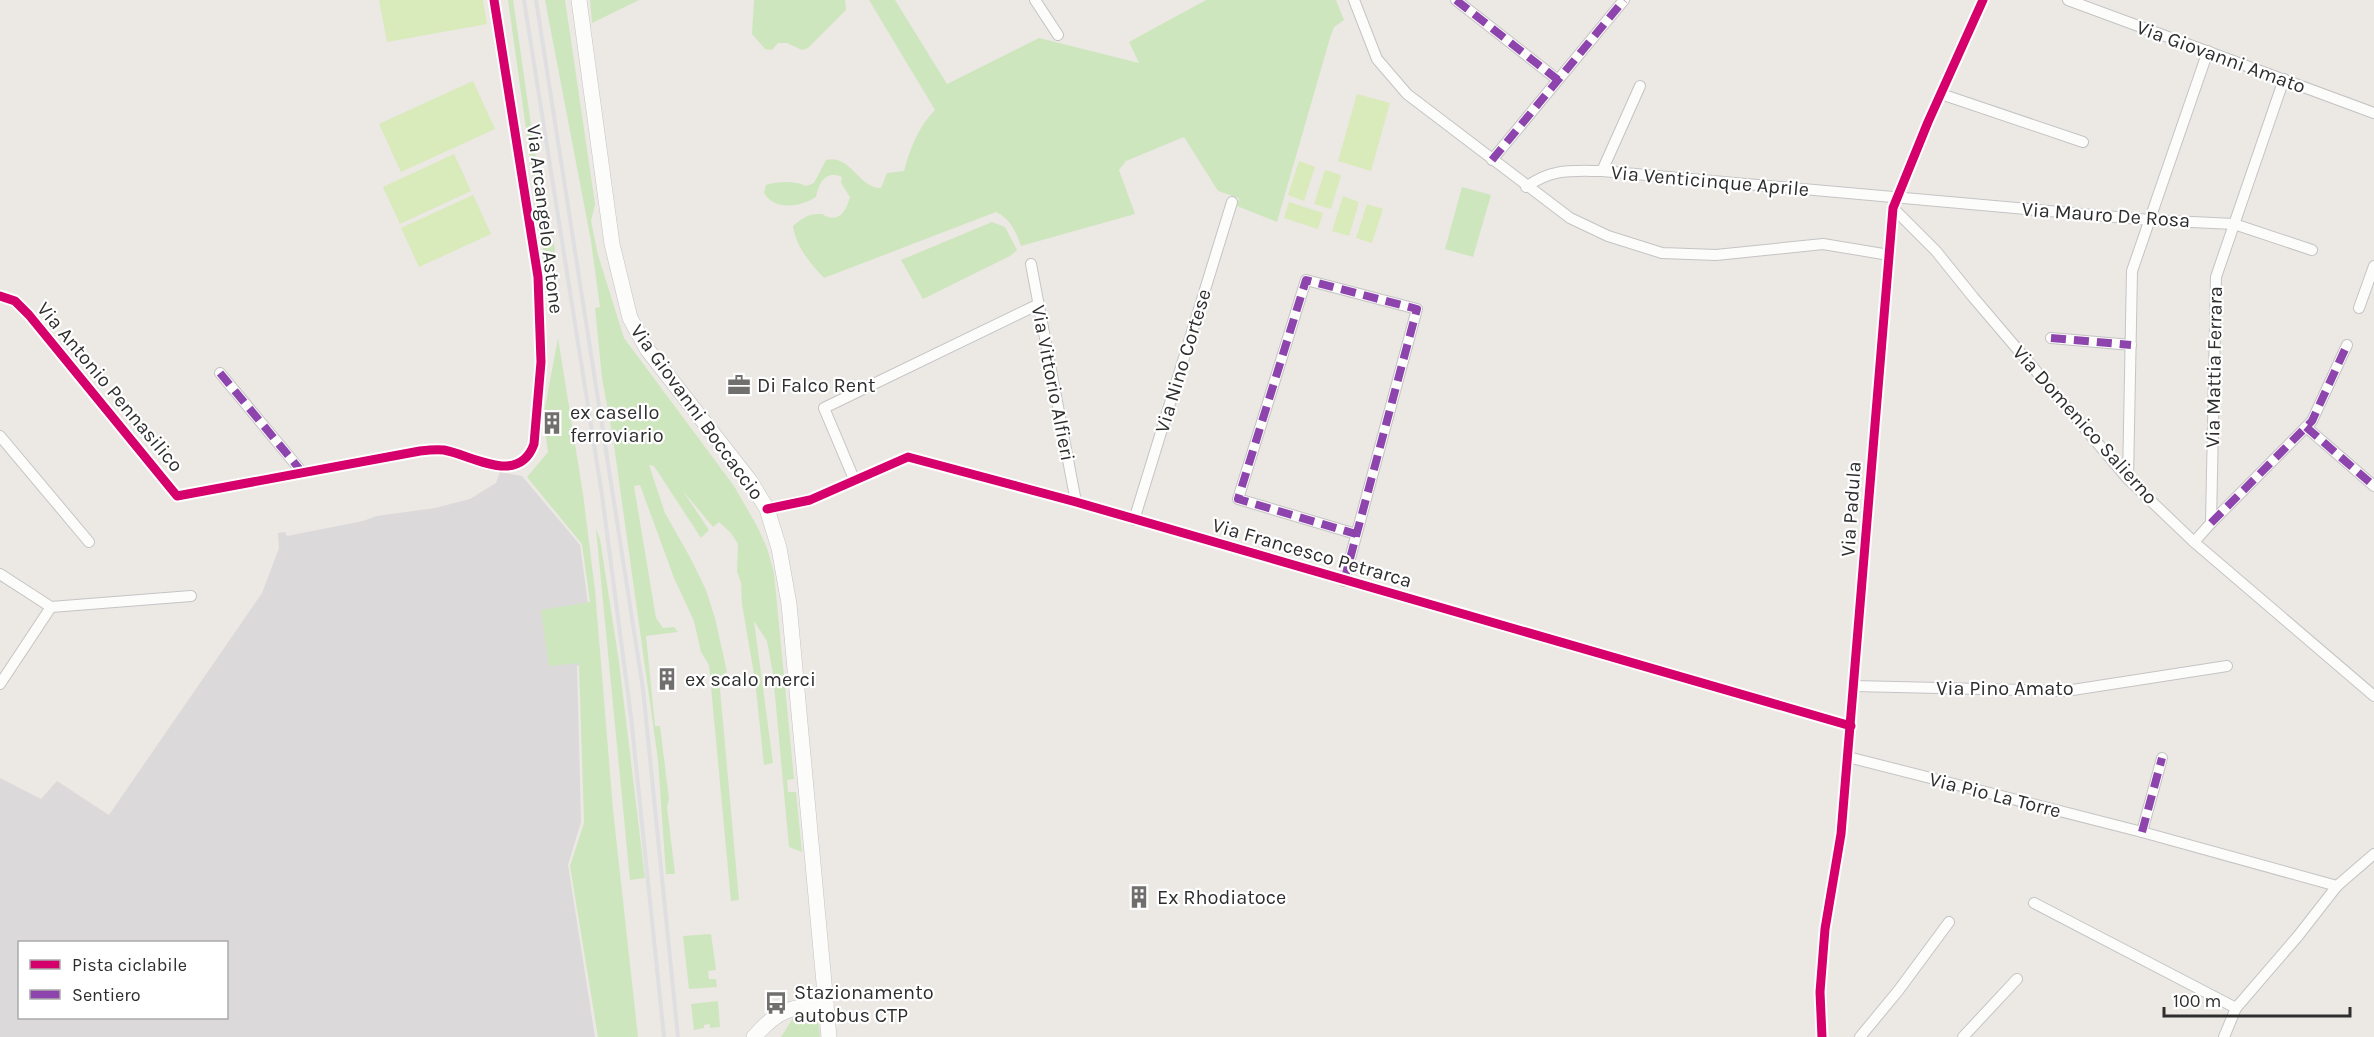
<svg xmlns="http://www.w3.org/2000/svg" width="2374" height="1037" viewBox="0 0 2374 1037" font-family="Karla,sans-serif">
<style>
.industrial{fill:#dcd9db;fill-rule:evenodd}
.green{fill:#cee6be}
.pitch{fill:#d9eabb}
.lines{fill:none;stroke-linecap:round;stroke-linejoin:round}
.street-casing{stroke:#c5c4c5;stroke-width:12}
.secondary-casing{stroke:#c5c4c5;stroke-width:16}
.street{stroke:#fcfcfb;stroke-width:10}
.secondary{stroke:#fcfcfb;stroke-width:15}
.rail{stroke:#dfdfe1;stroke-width:4}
.quiet{stroke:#8e44ad;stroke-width:8;stroke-dasharray:15 8;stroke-linecap:butt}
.cycleway-casing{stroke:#fff;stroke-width:13}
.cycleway{stroke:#d6006c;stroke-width:9}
.labels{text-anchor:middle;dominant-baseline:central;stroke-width:4.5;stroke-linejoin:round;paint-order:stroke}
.street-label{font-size:20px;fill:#2e2e2e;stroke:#fff}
.poi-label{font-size:20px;fill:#2e2e2e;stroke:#fff;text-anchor:start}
</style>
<rect width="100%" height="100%" fill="#ece8e4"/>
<path class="industrial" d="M500,472L522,476L580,545L596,663L577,666L581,822L568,865L595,1037H0V778L41,799L57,781L109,815L262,593L279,548L278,533L285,532L287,536L363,521L377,516L435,508L470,499L496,483ZM20,942H226V1018H20Z"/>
<g class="green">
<path d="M508,0H513L538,173L555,249L550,300Z"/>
<path d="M545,0H565L595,204L591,221L598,255L624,338L734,486L757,526L767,548L774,573L794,779L787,780L788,792H796L802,852L789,847L773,674L767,641L754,621L773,763L764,765L755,680L742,604L741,583L737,571L738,544L731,533L719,522L713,527L683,491L709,530L701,538L654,466L649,465L665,513L691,559L706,590L715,618L727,672L719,678L739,900L731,901L709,665L701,652L694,621L674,578L640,485L634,486L656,618L663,628L674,627L678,632L646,636L655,726H660L669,799L667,807L675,874H666L658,760L613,438L602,378L595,308L600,307L591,241Z"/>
<path d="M590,0H639L592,23Z"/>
<path d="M754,0H845L846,10L808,48L802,50L787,43H778L772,50L765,49L752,34Z"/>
<path d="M869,0H895L947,84L1039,38L1139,63L1129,42L1206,0H1336L1344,20L1334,27L1330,38L1277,222L1237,206L1239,198L1218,191L1184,137L1126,161L1119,170L1135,214L1021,246C1016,232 1011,219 996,212L824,278C810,263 796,247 793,226C800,220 809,213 819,214C826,214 822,215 828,217C842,221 847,207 850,197L841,183L842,177C825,170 819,183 816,197C800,207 775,211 764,193L766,185C777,181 796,181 806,186L814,183L826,160C851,154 858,188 881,188L887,173L904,171C910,149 918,127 935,110Z"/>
<path d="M1462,187L1491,195L1473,257L1445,249Z"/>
<path d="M992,222L1005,227L1017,250L1010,256L923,299L901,260Z"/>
<path d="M558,338L583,494L595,590L613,810L638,1037H598L570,866L584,823L579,663L549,666L541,610L590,602L582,544L527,477L548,452L543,418Z"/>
<path d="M596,529L600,539L619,662L645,878L630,880Z"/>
<path d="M711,934L716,970L708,971L709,979H716L717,987L689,989L683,936Z"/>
<path d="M718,1001L720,1027L710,1028V1024L704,1025V1028L694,1030L691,1004Z"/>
<path d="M808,1012C820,1016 819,1025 820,1037H781L793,1018Z"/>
</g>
<g class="pitch">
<path d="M379,0H483L487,24L387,42Z"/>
<path d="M473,81L495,129L401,172L379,124Z"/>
<path d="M1357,94L1390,103L1371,171L1338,161Z"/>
<path d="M454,154L471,191L400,224L383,187Z"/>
<path d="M1299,161L1315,167L1304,201L1288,195Z"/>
<path d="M1325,170L1341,175L1331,209L1314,204Z"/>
<path d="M473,195L491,234L419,267L401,228Z"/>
<path d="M1343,196L1359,202L1349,236L1332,231Z"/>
<path d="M1289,202L1323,213L1318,229L1284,218Z"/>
<path d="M1367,204L1383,209L1372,243L1356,238Z"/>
</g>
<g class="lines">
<g class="street-casing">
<g id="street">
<path d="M1035,0L1058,35"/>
<path d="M1354,0L1377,59L1407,94L1570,218L1608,236L1662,253L1716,255L1823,244L1889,255"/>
<path d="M1456,0L1558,80"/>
<path d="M2068,0L2374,113"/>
<path d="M1941,94L2083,142"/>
<path d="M1492,160L1624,0"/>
<path d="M1602,171L1640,86"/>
<path d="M1526,187C1552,168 1571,171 1602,171L2150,220L2234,224L2312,250"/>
<path d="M1893,208L1936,251L1973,297L2128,479L2194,542L2374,696"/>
<path d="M1031,264L1076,502"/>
<path d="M0,296L15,301L29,315L177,496L420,451C428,450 436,449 444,450C474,456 519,486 534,444L541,362L538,277L494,0"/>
<path d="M2359,308L2374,266"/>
<path d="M2051,338L2131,345"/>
<path d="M220,373L302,472"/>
<path d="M2306,427L2374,486"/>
<path d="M0,436L89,542"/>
<path d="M854,479L824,408L1039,304"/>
<path d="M2128,479L2132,271L2208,51"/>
<path d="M767,509L810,500L908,457L1076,502L1851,726"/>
<path d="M1134,520L1232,202"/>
<path d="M2211,523L2312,421L2347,345"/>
<path d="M2194,542L2211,523L2216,277L2284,79"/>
<path d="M0,574L51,607"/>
<path d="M1344,581L1417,309L1306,280L1238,499L1356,534"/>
<path d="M51,607L191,596"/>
<path d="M0,684L51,607"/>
<path d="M1854,686L2066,691L2227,666"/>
<path d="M1848,757L2142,832L2337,886"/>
<path d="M2142,832L2162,758"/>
<path d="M2034,903L2236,1008"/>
<path d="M1822,1037L1820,992L1825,929L1841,834L1893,208L1928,122L1983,0"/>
<path d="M1860,1037L1898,991L1949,922"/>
<path d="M1963,1037L2017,979"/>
<path d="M2224,1037L2236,1008L2298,936L2337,886L2374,854"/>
</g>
</g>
<g class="secondary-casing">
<g id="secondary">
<path d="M579,0L612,244L630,318L647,349L750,481L767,509L779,548L789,604L829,1037"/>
<path d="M754,1037C778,1009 791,1007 826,1004"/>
</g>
</g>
<use href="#street" class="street"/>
<use href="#secondary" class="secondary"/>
<g class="rail">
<path d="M524,0L602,495L631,717L664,1037"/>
<path d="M536,0L643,689L678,1037"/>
</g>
<g class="quiet">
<path d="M1456,0L1558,80"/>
<path d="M1492,160L1624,0"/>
<path d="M2051,338L2131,345"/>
<path d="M220,373L302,472"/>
<path d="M2306,427L2374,486"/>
<path d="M2211,523L2312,421L2347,345"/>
<path d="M1344,581L1417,309L1306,280L1238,499L1356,534"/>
<path d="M2142,832L2162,758"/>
</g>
<g class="cycleway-casing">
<g id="cycleway">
<path d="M0,296L15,301L29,315L177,496L420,451C428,450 436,449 444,450C474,456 519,486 534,444L541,362L538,277L494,0"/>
<path d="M767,509L810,500L908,457L1076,502L1851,726"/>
<path d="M1822,1037L1820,992L1825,929L1841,834L1893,208L1928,122L1983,0"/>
</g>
</g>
<use href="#cycleway" class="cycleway"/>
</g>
<defs>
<g id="office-bare" transform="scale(1.8)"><path d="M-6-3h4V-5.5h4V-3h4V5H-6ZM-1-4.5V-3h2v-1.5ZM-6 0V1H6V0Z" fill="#706f6e" stroke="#fff" stroke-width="2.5" paint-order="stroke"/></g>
<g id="building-bare" transform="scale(1.8)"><path d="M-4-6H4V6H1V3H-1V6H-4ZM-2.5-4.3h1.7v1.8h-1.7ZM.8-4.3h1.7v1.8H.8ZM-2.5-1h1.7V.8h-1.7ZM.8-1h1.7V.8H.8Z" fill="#706f6e" stroke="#fff" stroke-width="2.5" paint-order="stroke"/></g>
<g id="bus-bare" transform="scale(1.8)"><path d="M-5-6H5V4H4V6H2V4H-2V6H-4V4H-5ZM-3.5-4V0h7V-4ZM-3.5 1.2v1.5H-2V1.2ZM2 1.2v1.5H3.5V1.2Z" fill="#706f6e" stroke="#fff" stroke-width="2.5" paint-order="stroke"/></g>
</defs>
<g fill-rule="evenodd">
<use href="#office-bare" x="739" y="385"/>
<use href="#building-bare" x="552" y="423"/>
<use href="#building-bare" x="667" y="679"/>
<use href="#building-bare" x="1139" y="897"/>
<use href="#bus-bare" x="776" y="1003"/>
</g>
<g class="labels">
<g class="street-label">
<text transform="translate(2221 57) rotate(20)">Via Giovanni Amato</text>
<text transform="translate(1710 181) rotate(5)">Via Venticinque Aprile</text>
<text transform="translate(2106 215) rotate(4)">Via Mauro De Rosa</text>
<text transform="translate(545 219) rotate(83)">Via Arcangelo Astone</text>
<text transform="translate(1183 361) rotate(-73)">Via Nino Cortese</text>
<text transform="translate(2214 367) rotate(-89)">Via Mattia Ferrara</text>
<text transform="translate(1053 383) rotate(79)">Via Vittorio Alfieri</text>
<text transform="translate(110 387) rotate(50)">Via Antonio Pennasilico</text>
<text transform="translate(697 412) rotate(54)">Via Giovanni Boccaccio</text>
<text transform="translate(2085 425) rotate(48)">Via Domenico Salierno</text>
<text transform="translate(1851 509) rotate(-86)">Via Padula</text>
<text transform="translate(1312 553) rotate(16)">Via Francesco Petrarca</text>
<text x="2005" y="688">Via Pino Amato</text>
<text transform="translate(1995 795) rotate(14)">Via Pio La Torre</text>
</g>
<g class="poi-label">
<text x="757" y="385">Di Falco Rent</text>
<text x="570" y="412">ex casello<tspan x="570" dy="23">ferroviario</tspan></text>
<text x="685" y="679">ex scalo merci</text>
<text x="1157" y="897">Ex Rhodiatoce</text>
<text x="794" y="992">Stazionamento<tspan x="794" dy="23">autobus CTP</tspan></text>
</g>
</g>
<rect x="18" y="941" width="210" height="78" fill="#ffffff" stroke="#ababab" stroke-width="1.5"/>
<rect x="30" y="960" width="30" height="9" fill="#d6006c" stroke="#ababab" stroke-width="1.5"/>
<text x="72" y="971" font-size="18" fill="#2e2e2e">Pista ciclabile</text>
<rect x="30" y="990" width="30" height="9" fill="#8e44ad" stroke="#ababab" stroke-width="1.5"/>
<text x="72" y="1001" font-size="18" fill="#2e2e2e">Sentiero</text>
<path d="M2164 1007v9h186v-9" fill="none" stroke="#2e2e2e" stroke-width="3"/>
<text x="2173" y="1007" font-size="18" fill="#2e2e2e" stroke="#ffffff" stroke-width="4.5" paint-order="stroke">100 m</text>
</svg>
